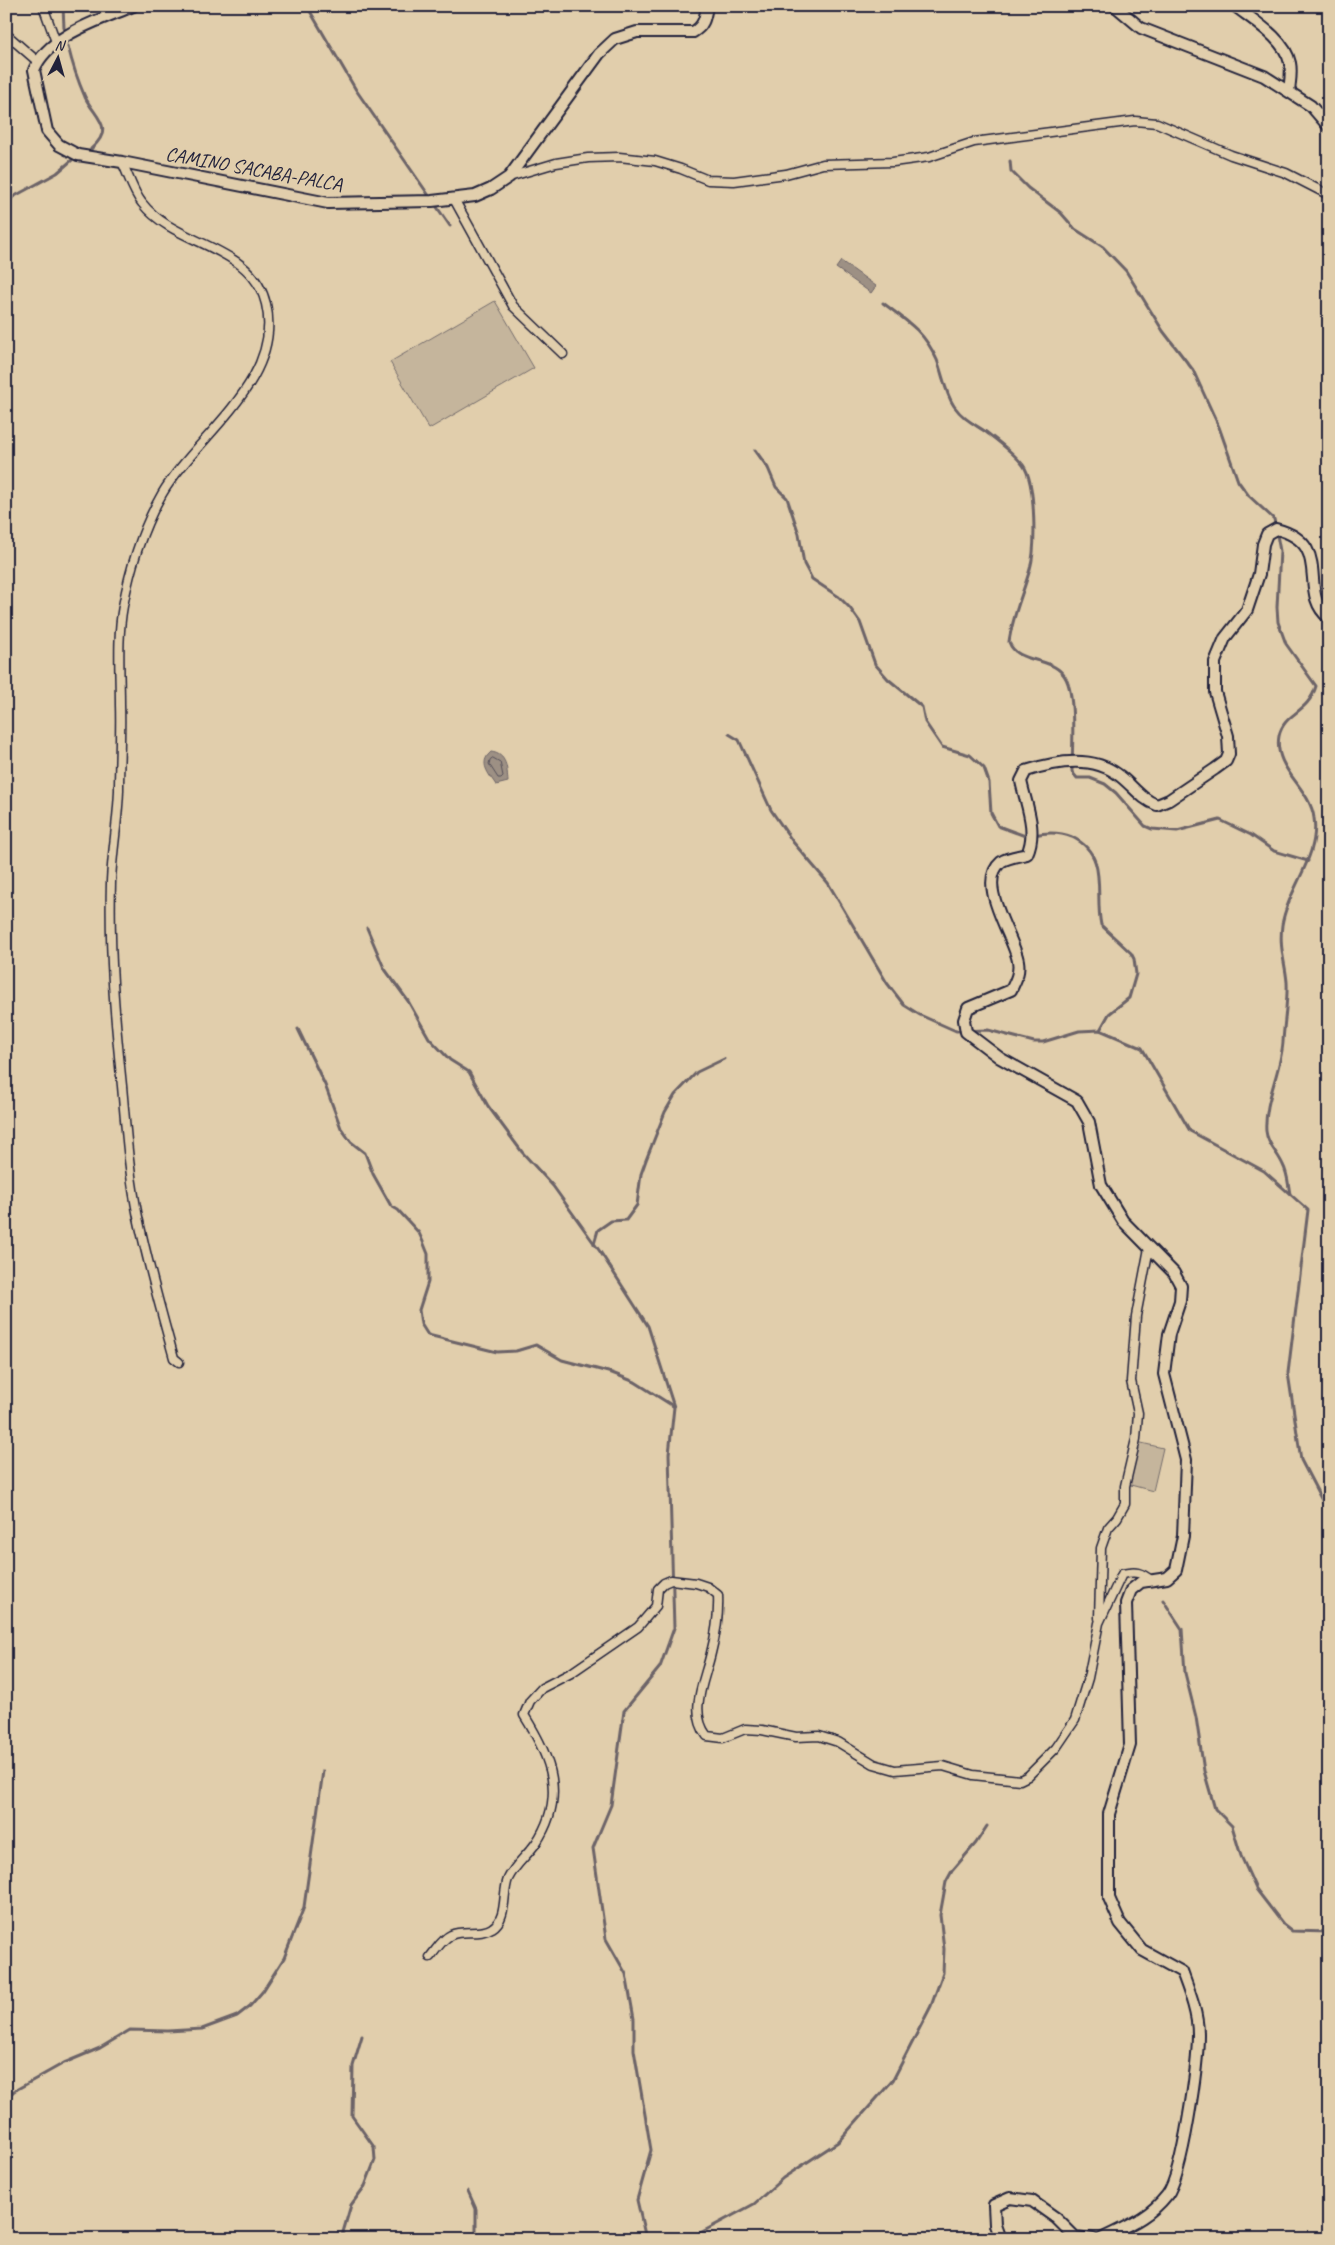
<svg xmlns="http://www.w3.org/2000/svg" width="1335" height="2245" viewBox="0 0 1335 2245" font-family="Caveat,sans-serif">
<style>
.green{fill:#c5b59c;stroke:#746c6c}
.water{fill:#9d9084;stroke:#6c6467}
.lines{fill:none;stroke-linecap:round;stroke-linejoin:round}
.shore{stroke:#534e58;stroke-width:1}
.stream{stroke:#6c6467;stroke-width:3}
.minor-casing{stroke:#22223b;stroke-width:11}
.tertiary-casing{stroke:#22223b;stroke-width:14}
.minor{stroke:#e1ceac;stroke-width:8}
.tertiary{stroke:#e1ceac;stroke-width:10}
.labels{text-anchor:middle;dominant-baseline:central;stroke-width:4;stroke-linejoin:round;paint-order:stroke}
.street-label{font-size:20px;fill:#22223b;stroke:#e1ceac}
</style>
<rect width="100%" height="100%" fill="#e1ceac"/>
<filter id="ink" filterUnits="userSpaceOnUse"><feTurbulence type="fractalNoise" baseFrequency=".02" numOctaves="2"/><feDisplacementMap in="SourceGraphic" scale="10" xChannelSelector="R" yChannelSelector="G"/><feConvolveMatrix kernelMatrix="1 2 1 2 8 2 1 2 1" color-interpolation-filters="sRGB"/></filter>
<g filter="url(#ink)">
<g class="green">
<path d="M495,301L534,368L429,429L390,362Z"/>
<path d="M1137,1442L1163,1448L1153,1491L1127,1484Z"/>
</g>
<g class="water">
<path d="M841,261L876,286L871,293L836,268Z"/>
<path d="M491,752C507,754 507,768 508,782L496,785C489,774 478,763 491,752Z"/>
</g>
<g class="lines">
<path class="shore" d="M493,758L500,762L503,776L501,778H498L489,764L490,760Z"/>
<g class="stream">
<path d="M63,6L64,28"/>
<path d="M307,6L356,90L450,226"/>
<path d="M68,46C72,63 78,81 85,97C95,118 116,127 91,149"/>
<path d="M1010,161L1011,171L1028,188L1061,213L1075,229L1103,247L1126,271L1163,331L1193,370L1219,427L1238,481L1249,496L1274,519L1280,551L1277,607L1278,622L1286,644L1316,686C1308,714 1284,712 1279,736C1273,769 1310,787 1314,818C1320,857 1288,888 1282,925C1279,949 1285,960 1287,982C1288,1001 1284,1022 1283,1042C1281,1071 1264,1102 1266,1131C1267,1144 1278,1153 1283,1165C1288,1174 1288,1184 1290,1194"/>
<path d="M6,206L13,197L57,173L72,160"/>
<path d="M883,303C907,321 924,331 937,360C943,375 945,393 954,406C963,419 974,424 986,432C999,442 1013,452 1023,465C1036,482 1036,549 1030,569C1023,594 1012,617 1009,642C1017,664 1049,656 1063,674C1077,690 1072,749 1072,772L1077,778H1090L1105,784L1116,793L1145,826L1152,829L1177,831L1220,820L1251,835L1274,851L1308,861"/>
<path d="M755,450L768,468L776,487L787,498L799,534L804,564L812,579L839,597L850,608L860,622L875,664L888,679L922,707L925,722L942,747L970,755L984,768L989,782L991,813L998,826L1028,837"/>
<path d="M729,734L739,740L771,810L793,842L828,883L887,983L904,1005L920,1015L956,1031L988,1030L1034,1042H1043L1079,1031L1100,1030L1142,1048L1190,1131L1264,1171L1308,1210L1288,1373L1301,1460L1329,1514"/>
<path d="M1034,835C1047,832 1060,832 1072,837C1110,855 1094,894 1101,925L1131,953L1134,959L1136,974L1129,998L1109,1014L1100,1030"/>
<path d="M367,928L384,968L408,1001L429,1038L450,1060L469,1072L488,1106L522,1152L553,1186L601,1253L648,1326L674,1407L669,1454L674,1628L660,1667L624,1711L611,1805L593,1848L606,1939L626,1974L634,2019V2050L651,2150L637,2200L646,2239"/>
<path d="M298,1029L325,1085L341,1128L351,1142L365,1153L373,1174L391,1206L398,1210L419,1233L424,1244L428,1254V1282L419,1310L421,1324L428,1335L497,1352L516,1351L536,1345L562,1360L612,1373L635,1382L673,1406"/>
<path d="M594,1244L598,1230L611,1221L626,1220L637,1205L641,1174L646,1160L665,1112L675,1095L697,1072L724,1059"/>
<path d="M1163,1600L1182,1629L1185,1673L1196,1717L1204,1771L1215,1809L1232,1826L1241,1856L1256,1889L1283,1924L1292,1931L1329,1932"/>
<path d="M6,2098L14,2091L64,2063L100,2048L130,2030L168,2031L202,2029L237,2016L250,2006L263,1991L284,1958L304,1907L323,1771"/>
<path d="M468,2191L476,2209V2231L481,2239"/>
<path d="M341,2239L351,2205L365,2186L375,2160L374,2147L352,2116L353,2066L362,2036"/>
<path d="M689,2239L754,2204L783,2178L838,2142L893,2080L931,2006L943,1973L944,1949L940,1915L946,1882L952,1871L976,1843L987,1826"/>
</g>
<g class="minor-casing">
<g id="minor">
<path d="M43,6L56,42"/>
<path d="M6,34L37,61"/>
<path d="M122,162C128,174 133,192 142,203C176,247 252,244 266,304C284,381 196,436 162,494C143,527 130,569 123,606C117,638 120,673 120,705C121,733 119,762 119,790C118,821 112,852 111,882C109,951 115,1019 122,1086C126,1130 129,1174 138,1217C148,1265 161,1311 174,1358L179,1362"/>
<path d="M509,177L556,163L588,158L619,157L655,161L681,169L708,180L734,181L786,174L823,164L893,162L929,157L974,142L1135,121L1157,123L1231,155L1286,173L1329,195"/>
<path d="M454,199L513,306L563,354"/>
<path d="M1099,1618L1101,1548L1108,1528L1117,1518L1125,1504V1486L1136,1439L1138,1413L1131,1381L1136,1316L1149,1248"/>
<path d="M430,1957C436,1950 442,1939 451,1935C463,1929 480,1936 492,1928C508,1918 502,1894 508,1879C515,1864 527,1856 536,1843C567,1796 551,1758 524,1715L530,1701L542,1688L571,1673L638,1627L656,1606L658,1589L664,1583L671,1580L696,1583L708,1587L718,1595C719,1615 716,1634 711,1653C705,1680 688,1711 707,1736L723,1738L745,1729L762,1730L796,1737L819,1736L838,1742L874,1764L895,1770L943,1766L973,1775L1020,1780L1028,1776L1056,1748L1075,1720L1088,1678L1099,1623L1122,1574C1136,1571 1141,1572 1152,1581"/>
</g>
</g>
<g class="tertiary-casing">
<g id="tertiary">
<path d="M133,6C100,20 48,35 34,70L47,131L59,145L78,155L122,162L328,203L432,201L475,196L491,189L509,177L599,54L615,39L637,32H693C704,26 705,18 707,6"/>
<path d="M1115,6L1141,28L1264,76L1311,106L1329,127"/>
<path d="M1235,6C1254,21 1285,39 1290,63C1292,72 1290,82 1289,91"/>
<path d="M1000,2239L995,2225L994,2205L1010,2198L1032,2201L1056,2218L1075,2237L1093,2239"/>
<path d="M1101,2239C1127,2226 1149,2218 1167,2195C1183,2174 1198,2064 1198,2034C1198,2013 1189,1991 1182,1972L1142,1950L1120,1923L1109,1898V1814L1130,1745L1126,1603L1131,1590L1141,1582L1167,1578L1176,1570L1183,1536L1186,1460L1164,1374L1169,1334L1180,1301L1181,1286L1174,1273L1123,1221L1101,1185L1089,1122L1077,1101L1000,1058L966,1032L964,1020L968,1008L1011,990C1016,980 1020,972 1018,961C1014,936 975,884 1001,862C1007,857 1020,856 1027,854C1038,830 1026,805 1021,781L1026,771C1056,761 1094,755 1120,776C1134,787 1141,799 1157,805L1169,800L1215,769L1226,761L1229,754L1228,736L1215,692V662L1225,638L1247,610L1259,574L1263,544L1267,534L1276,529C1335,544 1296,592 1329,618"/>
</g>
</g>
<use href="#minor" class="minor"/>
<use href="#tertiary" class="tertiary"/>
</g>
</g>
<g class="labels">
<g class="street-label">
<text transform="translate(254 169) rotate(10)">CAMINO SACABA-PALCA</text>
</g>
</g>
<rect width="1335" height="2245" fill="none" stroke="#e1ceac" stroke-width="25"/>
<rect x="12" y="12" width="1310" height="2220" fill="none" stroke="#22223b" stroke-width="2" filter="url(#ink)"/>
<g transform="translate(58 58) rotate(6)" stroke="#e1ceac" stroke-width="4" paint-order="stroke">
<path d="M0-4L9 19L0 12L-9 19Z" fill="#22223b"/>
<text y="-8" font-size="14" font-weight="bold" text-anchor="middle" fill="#22223b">N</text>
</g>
</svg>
